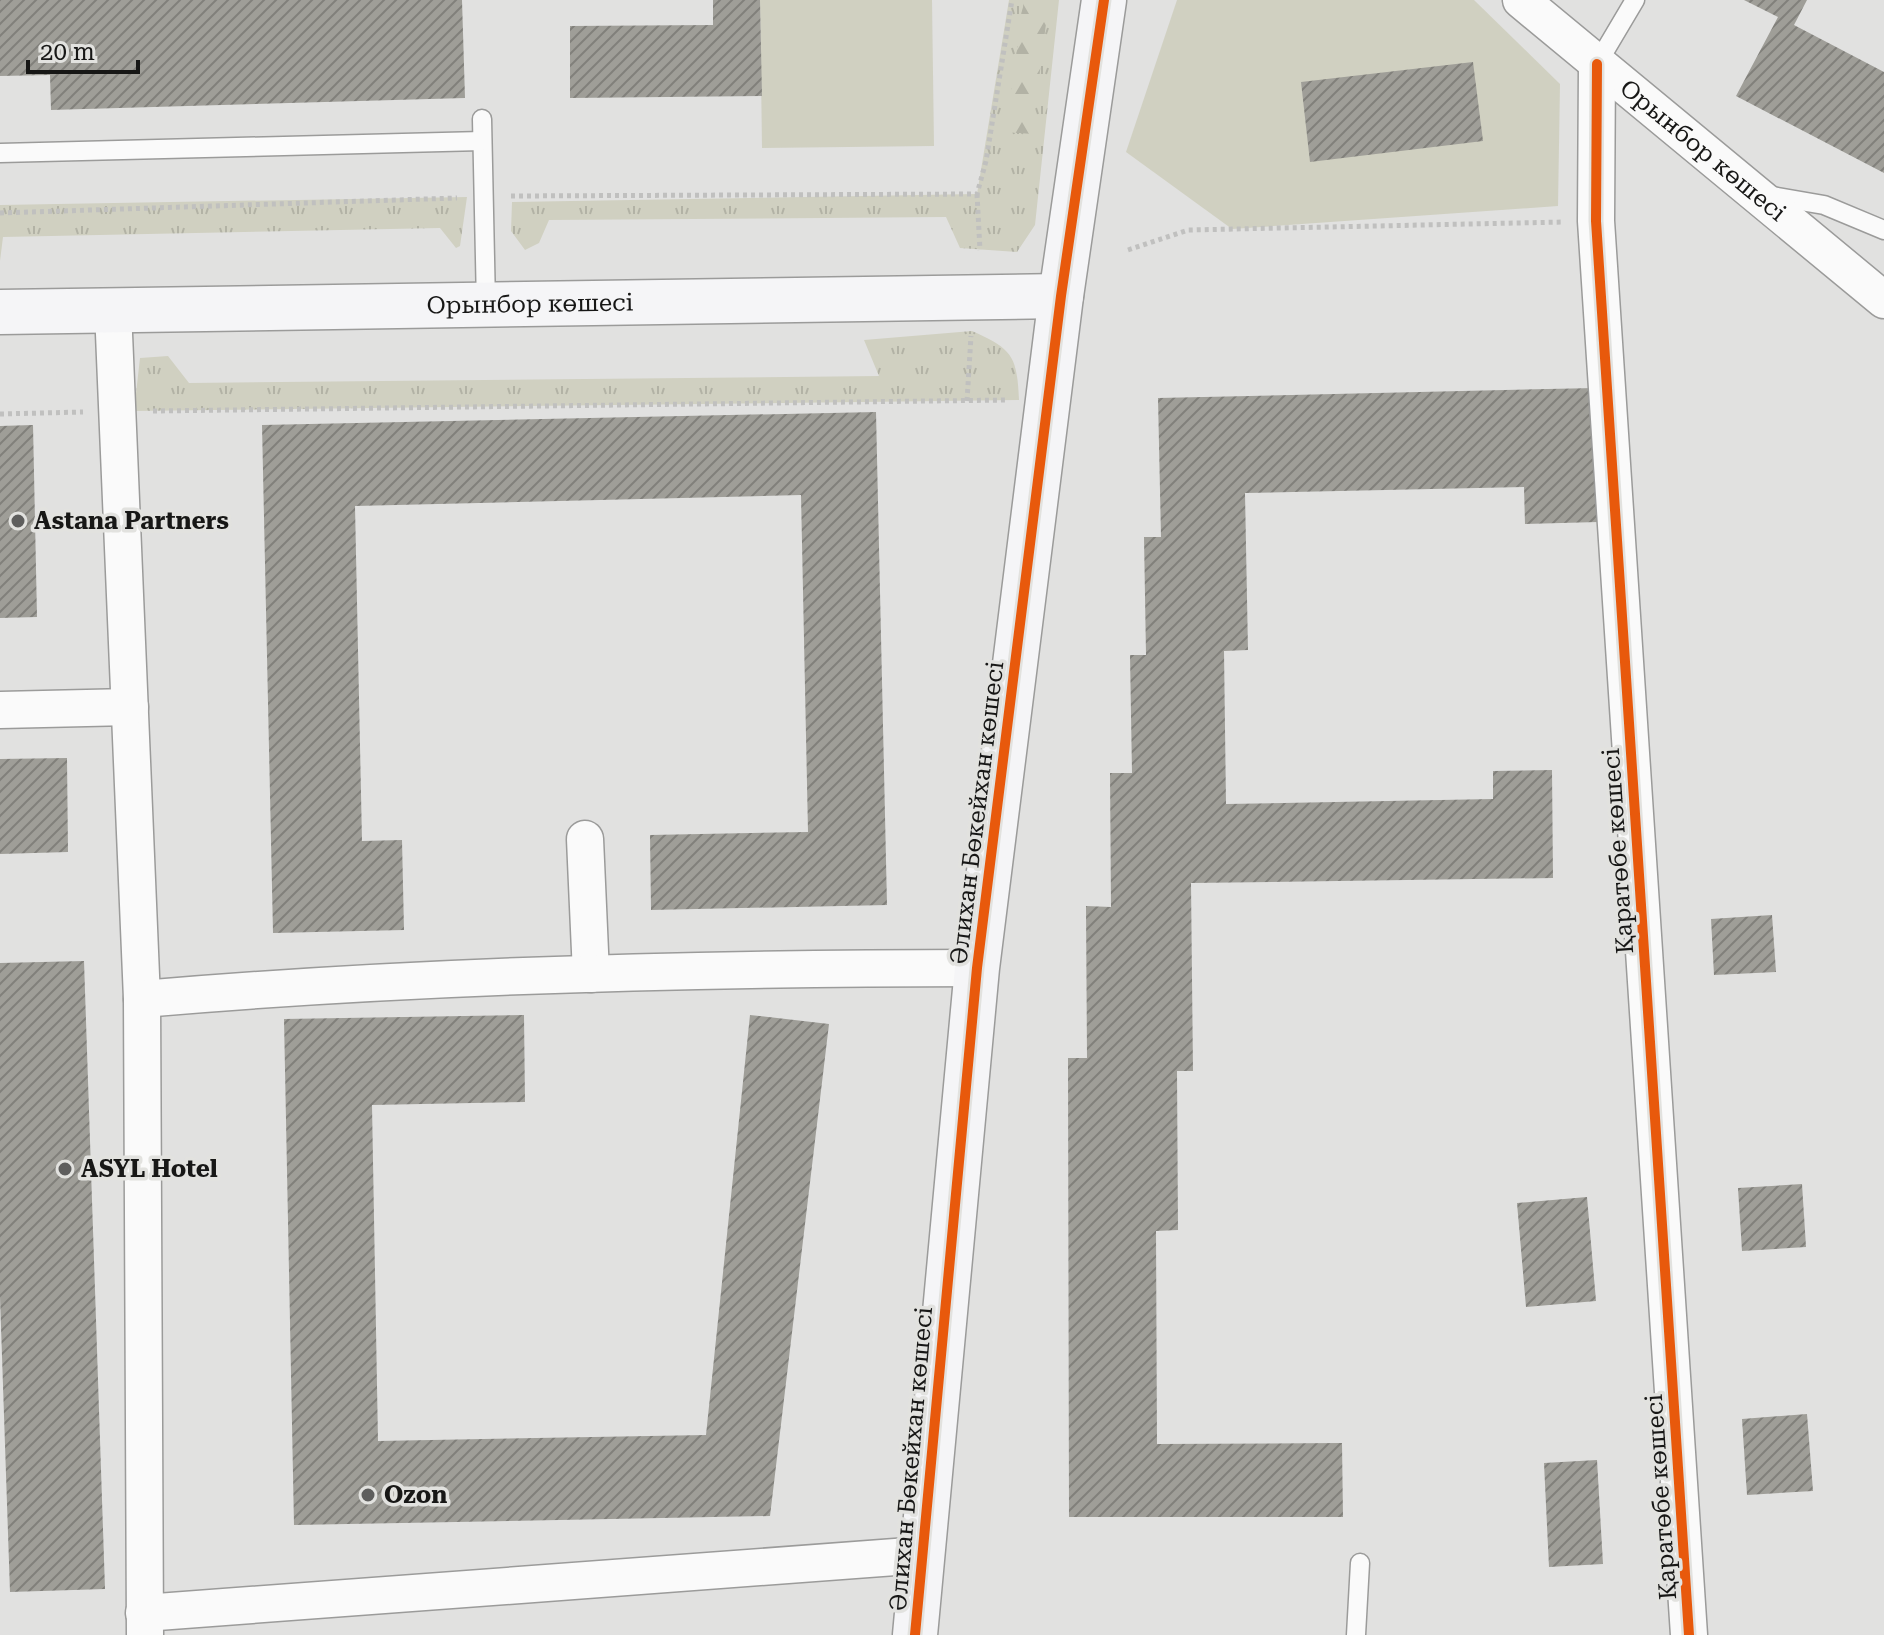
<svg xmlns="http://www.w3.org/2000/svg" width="1884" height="1635" viewBox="0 0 1884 1635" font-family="'Roboto Serif',serif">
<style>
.grass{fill:url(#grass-tufts)}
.forest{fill:url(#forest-firs)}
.park{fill:#d0d0c1}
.building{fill:url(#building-hatch)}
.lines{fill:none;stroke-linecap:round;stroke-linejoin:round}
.lane-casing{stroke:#9b9b9a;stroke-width:21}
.street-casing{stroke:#9b9b9a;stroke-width:39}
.secondary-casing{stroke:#9b9b9a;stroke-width:47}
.path{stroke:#c0c0bf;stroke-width:5;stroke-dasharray:4 4;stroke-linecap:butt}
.lane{stroke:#fafafa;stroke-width:18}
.street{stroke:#fafafa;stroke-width:36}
.secondary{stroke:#f5f5f7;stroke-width:44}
.cycleway-casing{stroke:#e2e2df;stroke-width:15}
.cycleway{stroke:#e8590c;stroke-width:10}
.poi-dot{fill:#5e5e5d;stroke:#e2e2df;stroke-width:3}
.labels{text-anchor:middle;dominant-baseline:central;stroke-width:7;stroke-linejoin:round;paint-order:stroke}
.street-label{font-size:24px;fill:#171716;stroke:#e2e2df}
.poi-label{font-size:24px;font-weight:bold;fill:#171716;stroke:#e2e2df;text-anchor:start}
</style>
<defs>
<pattern id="grass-tufts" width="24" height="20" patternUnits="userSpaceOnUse" patternTransform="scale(2)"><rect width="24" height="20" fill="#d0d0c1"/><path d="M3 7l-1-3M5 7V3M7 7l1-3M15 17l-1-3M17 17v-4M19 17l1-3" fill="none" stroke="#b2b2a5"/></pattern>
<pattern id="forest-firs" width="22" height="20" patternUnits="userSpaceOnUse" patternTransform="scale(2)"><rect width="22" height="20" fill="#d0d0c1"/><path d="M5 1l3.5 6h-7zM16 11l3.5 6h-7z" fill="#b2b2a5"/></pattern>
<pattern id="building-hatch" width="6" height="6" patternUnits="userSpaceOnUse" patternTransform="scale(2)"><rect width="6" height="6" fill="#9f9e98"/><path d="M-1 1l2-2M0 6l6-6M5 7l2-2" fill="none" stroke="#81807b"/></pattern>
</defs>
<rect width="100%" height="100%" fill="#e1e1e0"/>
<g class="grass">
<path d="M1009,0H1059L1035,225L1017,252L960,248L946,217L549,220L539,243L525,250L511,231L512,202L977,194Z"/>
<path d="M467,197L460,246L456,248L440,228L3,237L0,261V205Z"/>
<path d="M972,331C1012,349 1017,355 1019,400L134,411L140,358L168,356L189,383L879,376L864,340Z"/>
</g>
<path class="forest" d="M1024,0H1049L1032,134L1005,132Z"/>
<g class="park">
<path d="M760,0H932L934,146L762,148Z"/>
<path d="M1177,0H1474L1560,84L1558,206L1232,229L1126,152Z"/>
</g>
<g class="building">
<path d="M0,0H462L465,98L51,110L50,75L0,76Z"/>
<path d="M713,0H760L762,96L570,98V26L713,25Z"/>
<path d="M1744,0H1807L1794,25L1884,72V173L1736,96L1778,17Z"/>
<path d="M1473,62L1483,141L1310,162L1301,82Z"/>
<path d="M1595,388L1598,522L1525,524L1524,487L1245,493L1248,650L1224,651L1226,804L1493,799V771L1552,770L1553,878L1191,883L1193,1071H1177L1178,1230L1156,1231L1157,1444L1342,1443L1343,1517H1069L1068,1058H1087L1086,906L1111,907L1110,773H1132L1130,655H1146L1144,537H1161L1158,398Z"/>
<path d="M876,412L887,905L651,910L650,835L808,832L801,495L355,506L362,841L402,840L404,930L273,933L262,425Z"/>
<path d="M33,425L37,617L0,618V426Z"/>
<path d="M67,758L68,852L0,854V759Z"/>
<path d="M1772,915L1776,972L1714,975L1711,919Z"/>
<path d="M84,961L105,1589L10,1592L0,1297V963Z"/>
<path d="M524,1015L525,1102L372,1105L378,1441L706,1435L750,1015L829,1024L770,1516L294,1525L284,1019Z"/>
<path d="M1802,1184L1806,1247L1742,1251L1738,1188Z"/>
<path d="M1587,1197L1596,1301L1526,1307L1517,1203Z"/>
<path d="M1807,1414L1813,1491L1747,1495L1742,1419Z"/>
<path d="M1597,1460L1603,1564L1549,1567L1544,1463Z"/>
</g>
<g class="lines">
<g class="lane-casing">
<g id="lane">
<path d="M1597,64L1635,0"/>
<path d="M482,119L486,305"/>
<path d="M0,153L482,141"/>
<path d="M1766,195L1824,205L1884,230"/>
<path d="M1356,1635L1360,1563"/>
</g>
</g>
<g class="street-casing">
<g id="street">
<path id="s1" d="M1521,0L1884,300"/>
<path d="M1597,64L1596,221L1689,1635"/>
<path d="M113,310L142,999L145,1635"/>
<path d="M0,710L130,707"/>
<path d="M585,839L591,974"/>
<path d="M142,999C419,975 699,968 977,968"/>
<path d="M144,1613L922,1555"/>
</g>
</g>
<g class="secondary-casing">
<g id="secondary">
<path id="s2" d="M0,312L1061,296"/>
<path d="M915,1635L977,968L1061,296L1104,0"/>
</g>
</g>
<g class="path">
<path d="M977,194L980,250"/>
<path d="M511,196L977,194L986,161L1012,0"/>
<path d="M0,213L457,198"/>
<path d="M1128,250L1188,230L1563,222"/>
<path d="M967,401L971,336"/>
<path d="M153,411L1007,400"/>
<path d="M0,414L83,412"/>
</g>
<use href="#lane" class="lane"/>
<use href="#street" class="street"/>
<use href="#secondary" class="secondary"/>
<g class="cycleway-casing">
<g id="cycleway">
<path d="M1597,64L1596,221L1689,1635"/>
<path d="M915,1635L977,968L1061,296L1104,0"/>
</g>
</g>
<use href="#cycleway" class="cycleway"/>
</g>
<g class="poi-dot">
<circle cx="18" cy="521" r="8"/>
<circle cx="65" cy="1169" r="8"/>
<circle cx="368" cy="1495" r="8"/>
</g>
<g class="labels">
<g class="street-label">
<text stroke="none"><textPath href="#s1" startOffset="236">Орынбор көшесі</textPath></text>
<text stroke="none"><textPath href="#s2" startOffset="530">Орынбор көшесі</textPath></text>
<text transform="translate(977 813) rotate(-83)">Әлихан Бөкейхан көшесі</text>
<text transform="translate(1618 851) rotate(-94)">Қаратөбе көшесі</text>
<text transform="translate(911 1459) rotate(-85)">Әлихан Бөкейхан көшесі</text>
<text transform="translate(1661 1497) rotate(-94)">Қаратөбе көшесі</text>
</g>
<g class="poi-label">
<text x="34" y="521">Astana Partners</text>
<text x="81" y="1169">ASYL Hotel</text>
<text x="384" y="1495">Ozon</text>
</g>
</g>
<path d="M28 60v12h110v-12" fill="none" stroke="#171716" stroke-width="4"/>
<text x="40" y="60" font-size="24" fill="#171716" stroke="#e2e2df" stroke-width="6" paint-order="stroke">20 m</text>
</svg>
